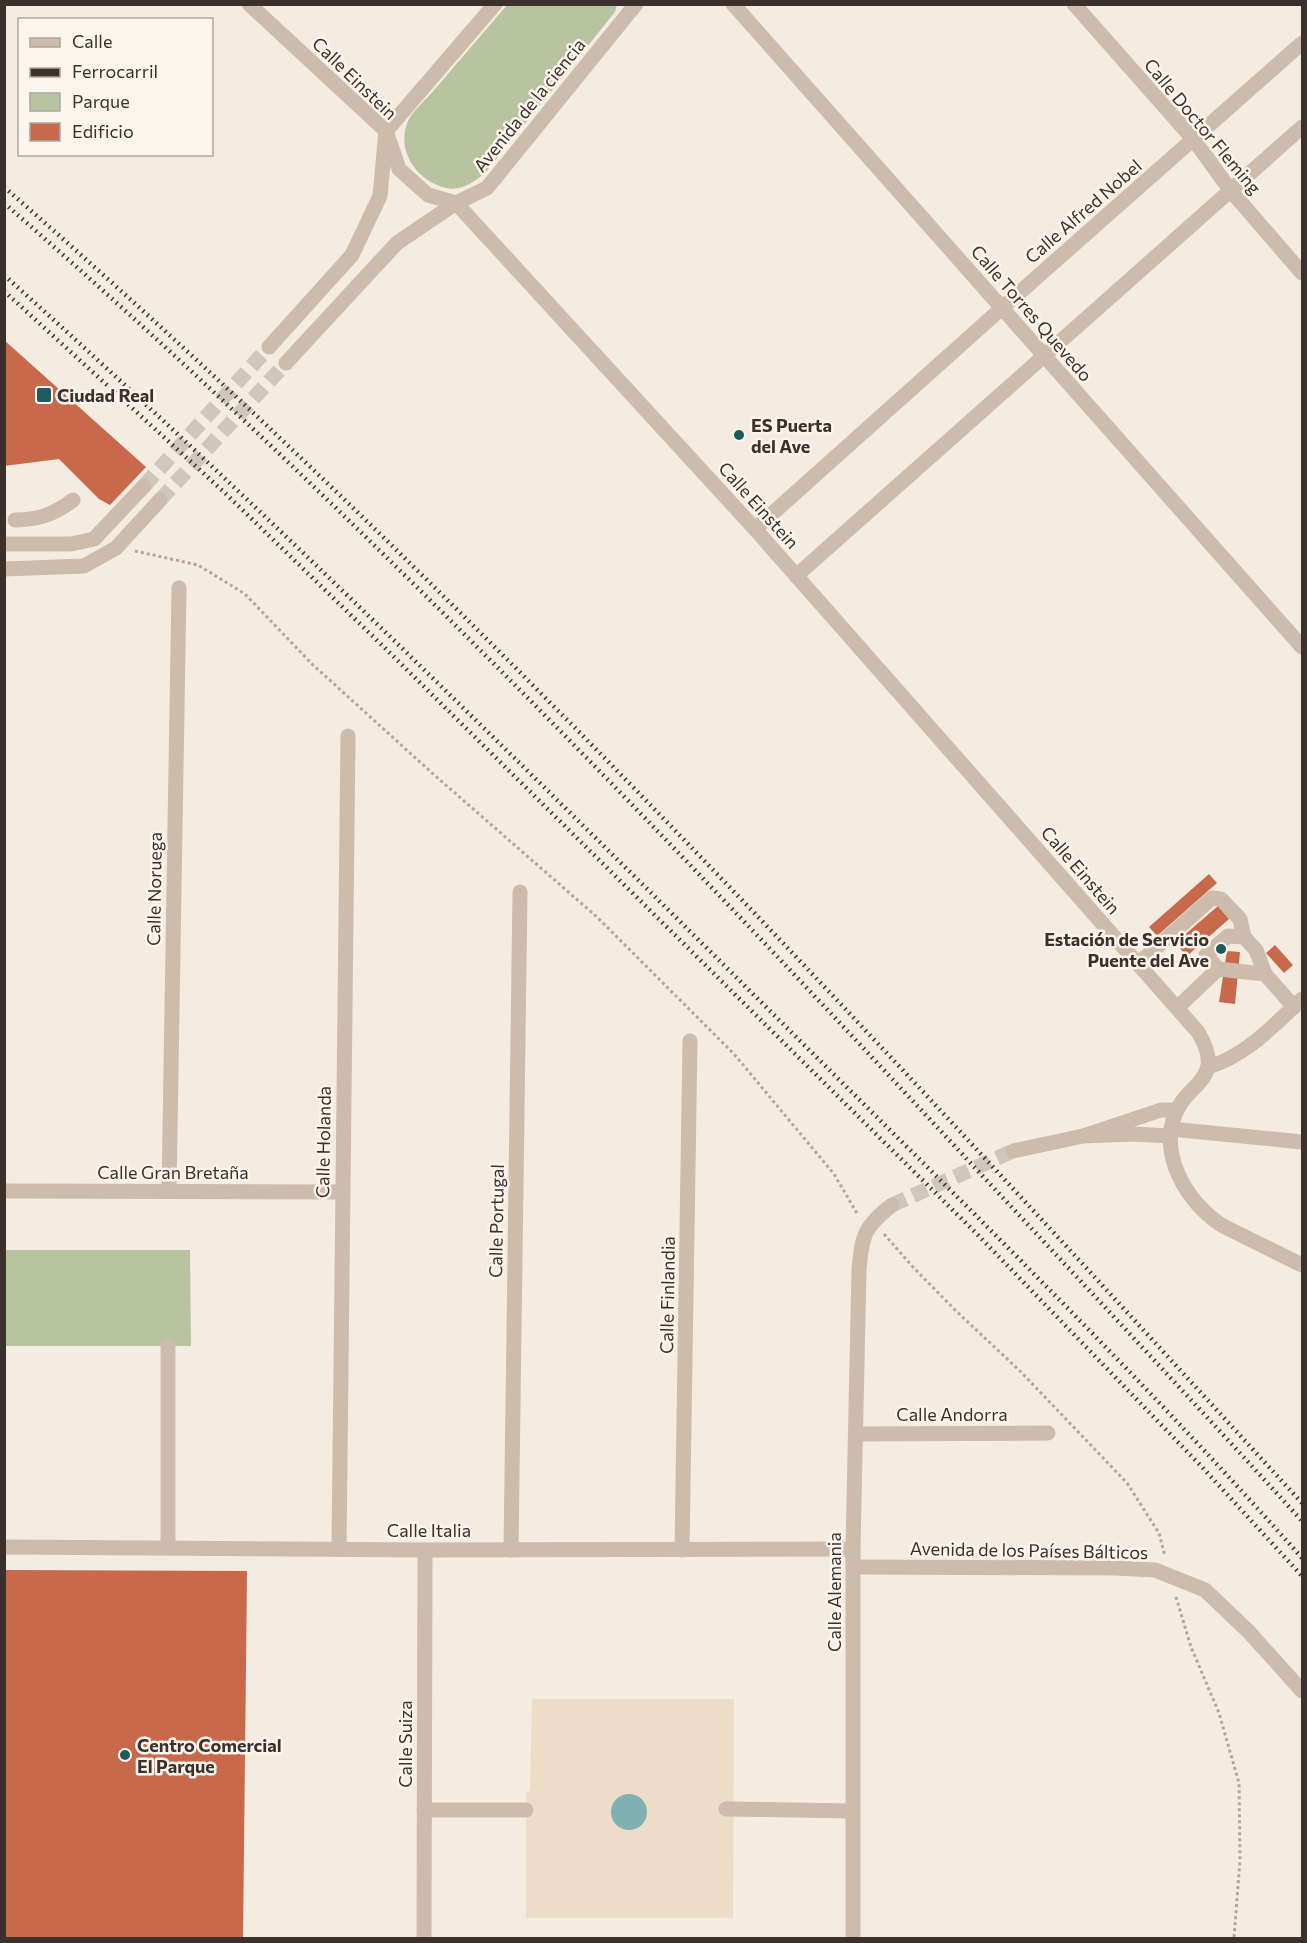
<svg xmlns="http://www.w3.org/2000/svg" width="1307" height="1943" viewBox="0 0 1307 1943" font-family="Commissioner,sans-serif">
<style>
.green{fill:#b8c4a0}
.plaza{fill:#ecdcc8}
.water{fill:#7fb0b2}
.building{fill:#c8694b}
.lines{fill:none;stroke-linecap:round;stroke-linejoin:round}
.minor-tunnel{stroke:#cfc6bd;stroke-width:15;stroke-dasharray:15 8;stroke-linecap:butt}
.path{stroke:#b9a596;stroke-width:3;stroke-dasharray:3 3;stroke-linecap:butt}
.minor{stroke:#cdbbac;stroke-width:15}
.rail{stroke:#3b302b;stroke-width:4.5;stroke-dasharray:1.5 4.5;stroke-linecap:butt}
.poi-dot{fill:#1f5a5e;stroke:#fbf5ee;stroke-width:2}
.labels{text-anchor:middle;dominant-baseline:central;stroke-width:5;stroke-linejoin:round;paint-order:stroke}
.street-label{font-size:18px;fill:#3b302b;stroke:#fbf5ee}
.poi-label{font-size:18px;font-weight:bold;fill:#3b302b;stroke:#fbf5ee;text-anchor:start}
</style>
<rect width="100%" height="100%" fill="#f4ebe1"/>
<g class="green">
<path d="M507,5H617L615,12L486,172C471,185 457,194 437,185C412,174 397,147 408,121C413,110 427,99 435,89C459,61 483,33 507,5Z"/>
<path d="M4,1250H190L191,1346H5Z"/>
</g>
<path class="plaza" d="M532,1699H734L733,1918H526V1792L530,1791Z"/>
<circle class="water" cx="629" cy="1812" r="18"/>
<g class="building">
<path d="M4,340L146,467L110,505L99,499L59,459L4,466Z"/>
<path d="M1209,874L1217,883L1157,936L1149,927Z"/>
<path d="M1218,906L1229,919L1187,956L1175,943Z"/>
<path d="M1275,945L1293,965L1284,973L1266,953Z"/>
<path d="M1227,951L1240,952L1235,1004L1219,1002Z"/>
<path d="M4,1570L247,1571L243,1938H4Z"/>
</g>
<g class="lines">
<g class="minor-tunnel">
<path d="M144,486L269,347"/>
<path d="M160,500L286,363"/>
<path d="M892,1205L1013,1151"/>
</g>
<g class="path">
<path d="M135,551L198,565L245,594L312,664L432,773L597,917L734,1054L834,1174L858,1215"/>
<path d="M884,1234L912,1266L954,1309L1021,1372L1127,1483L1159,1533L1165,1556"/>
<path d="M1176,1597L1191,1647L1219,1713L1239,1783L1240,1860L1234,1938"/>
</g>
<g class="minor">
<path d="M249,4L386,131L399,169L428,195L456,203L755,529L1198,1032C1204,1042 1210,1054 1208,1066C1206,1080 1189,1091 1181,1103C1155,1144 1181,1196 1217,1222C1225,1228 1236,1232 1245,1237C1264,1246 1283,1256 1302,1265"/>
<path d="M733,4L1302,647"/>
<path d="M1074,4L1194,140L1231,191L1302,273"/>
<path d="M269,347L352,255L380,196L386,131L495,4"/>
<path d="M286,363L397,243L456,203L487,188L636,4"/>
<path d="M15,520C38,520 55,514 73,500"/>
<path d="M755,529L1002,308L1302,43"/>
<path d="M4,544H71L94,539L144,486"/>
<path d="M4,569L84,566L116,548L160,500"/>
<path d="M796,576L1302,127"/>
<path d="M1138,964L1212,898L1221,899L1240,919L1244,937"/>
<path d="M1218,969L1206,955L1228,936L1244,937L1256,950L1265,974"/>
<path d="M1177,1008L1218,969L1265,974L1294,1007"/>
<path d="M1208,1067C1246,1056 1274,1025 1302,999"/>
<path d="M1171,1129L1302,1142"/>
<path d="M1170,1136L1133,1134L1083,1136L1161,1110H1176"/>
<path d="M1013,1151L1083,1136"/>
<path d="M4,1191L341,1192"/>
<path d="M169,1191L179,588"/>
<path d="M856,1434L1048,1433"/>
<path d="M4,1547L425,1550L853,1549"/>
<path d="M168,1548V1346"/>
<path d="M339,1549L348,736"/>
<path d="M511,1550L520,892"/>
<path d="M682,1550L690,1041"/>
<path d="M853,1567L1115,1568L1155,1570L1205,1590L1249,1632L1302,1691"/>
<path d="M726,1809L853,1811"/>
<path d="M424,1810H526"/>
<path d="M424,1938L425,1550"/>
<path d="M853,1938V1549L859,1270C862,1235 864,1227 892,1205"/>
</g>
<g class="rail">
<path d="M4,187C470,593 886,1049 1302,1503"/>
<path d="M4,203C325,482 621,788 910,1098C1041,1239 1173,1379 1302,1521"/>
<path d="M4,275C257,502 498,741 739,980C929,1170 1124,1357 1302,1558"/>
<path d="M4,291L225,493L390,653L975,1232L1202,1467L1302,1576"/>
</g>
</g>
<g class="poi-dot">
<rect x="36" y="387" width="16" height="16" rx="3"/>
<circle cx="739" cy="435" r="6"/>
<circle cx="1221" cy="949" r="6"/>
<circle cx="125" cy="1755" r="6"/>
</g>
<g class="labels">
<g class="street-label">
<text transform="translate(355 78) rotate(44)">Calle Einstein</text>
<text transform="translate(529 105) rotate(-51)">Avenida de la ciencia</text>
<text transform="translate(1203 126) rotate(50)">Calle Doctor Fleming</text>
<text transform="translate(1083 211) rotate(-41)">Calle Alfred Nobel</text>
<text transform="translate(1032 313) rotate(49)">Calle Torres Quevedo</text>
<text transform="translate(759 505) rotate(48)">Calle Einstein</text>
<text transform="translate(1081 870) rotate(49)">Calle Einstein</text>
<text transform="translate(154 889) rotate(-89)">Calle Noruega</text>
<text transform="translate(323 1142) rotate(-89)">Calle Holanda</text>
<text x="173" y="1172">Calle Gran Bretaña</text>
<text transform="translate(496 1221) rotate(-89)">Calle Portugal</text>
<text transform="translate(667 1295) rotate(-89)">Calle Finlandia</text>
<text x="952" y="1414">Calle Andorra</text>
<text x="429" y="1530">Calle Italia</text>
<text transform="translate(1029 1550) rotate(1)">Avenida de los Países Bálticos</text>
<text transform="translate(834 1592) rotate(-90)">Calle Alemania</text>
<text transform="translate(405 1744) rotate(-90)">Calle Suiza</text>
</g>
<g class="poi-label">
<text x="57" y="395">Ciudad Real</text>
<text x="751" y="425">ES Puerta<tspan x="751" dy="21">del Ave</tspan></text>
<text x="1209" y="939" text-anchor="end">Estación de Servicio<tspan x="1209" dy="21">Puente del Ave</tspan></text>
<text x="137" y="1745">Centro Comercial<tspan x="137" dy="21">El Parque</tspan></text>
</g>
</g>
<rect width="1307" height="1943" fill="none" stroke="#3b302b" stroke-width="12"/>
<rect x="18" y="18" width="195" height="138" fill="#fbf5ee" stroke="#aea6a0" stroke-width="1.5"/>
<rect x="30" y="38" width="30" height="9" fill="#cdbbac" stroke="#aea6a0" stroke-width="1.5"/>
<text x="72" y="48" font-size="18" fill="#3b302b">Calle</text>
<rect x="30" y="68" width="30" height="9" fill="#3b302b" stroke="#aea6a0" stroke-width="1.5"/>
<text x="72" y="78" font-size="18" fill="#3b302b">Ferrocarril</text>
<rect x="30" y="93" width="30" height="18" fill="#b8c4a0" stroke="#aea6a0" stroke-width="1.5"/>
<text x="72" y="108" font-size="18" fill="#3b302b">Parque</text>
<rect x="30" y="123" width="30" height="18" fill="#c8694b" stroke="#aea6a0" stroke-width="1.5"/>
<text x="72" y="138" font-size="18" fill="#3b302b">Edificio</text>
</svg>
